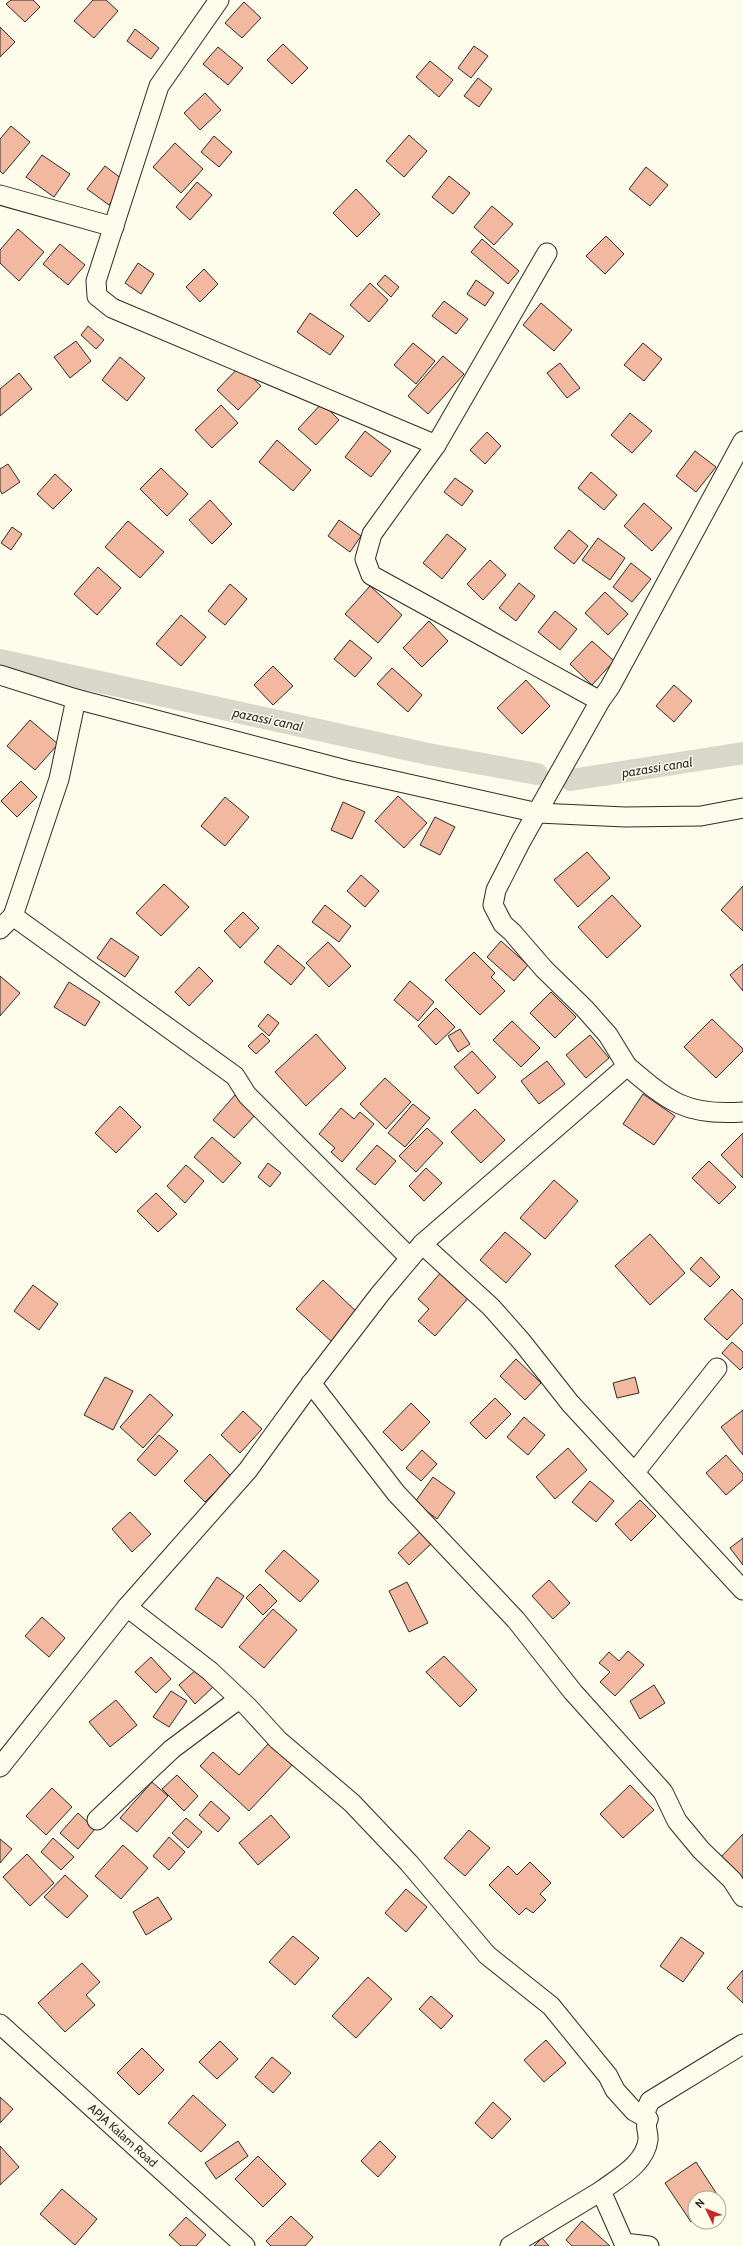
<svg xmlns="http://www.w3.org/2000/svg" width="743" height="2246" viewBox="0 0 743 2246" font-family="Cabin,sans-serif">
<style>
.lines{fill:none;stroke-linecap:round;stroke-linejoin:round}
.canal{stroke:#d8d7c9;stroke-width:22}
.building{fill:#f2b8a0;stroke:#2b2b2b}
.street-casing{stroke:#2b2b2b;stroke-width:21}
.street{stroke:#fdfbea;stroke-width:19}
.labels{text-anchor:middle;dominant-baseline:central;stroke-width:3;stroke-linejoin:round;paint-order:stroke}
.street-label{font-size:12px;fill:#2b2b2b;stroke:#fdfbea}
.water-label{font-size:13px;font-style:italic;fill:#2b2b2b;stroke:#fdfbea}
</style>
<rect width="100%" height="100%" fill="#fdfbea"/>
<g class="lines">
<g class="canal">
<path d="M0,660L428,754L537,774"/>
<path d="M571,780L743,753"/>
</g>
</g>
<g class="building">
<path d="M11,0H33L40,7L25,22L6,4Z"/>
<path d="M93,0H106L118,11L94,38L74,21Z"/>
<path d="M244,2L261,18L242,38L225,23Z"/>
<path d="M0,27L15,42L0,57Z"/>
<path d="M135,29L159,48L151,59L127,41Z"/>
<path d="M283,44L308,68L292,84L267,60Z"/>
<path d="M474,46L488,56L471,78L458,68Z"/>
<path d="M218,47L243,68L228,85L203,64Z"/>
<path d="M430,61L453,80L439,97L416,77Z"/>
<path d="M478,78L492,89L479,107L464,96Z"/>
<path d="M205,93L221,110L200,130L184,113Z"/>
<path d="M11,126L30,142L3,174L0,171V139Z"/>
<path d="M409,135L427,151L404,177L386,161Z"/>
<path d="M214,136L232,152L219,167L201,152Z"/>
<path d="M175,143L203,169L181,193L153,167Z"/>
<path d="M42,155L70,174L54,197L26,177Z"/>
<path d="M105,166L126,182L109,205L87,189Z"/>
<path d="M646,167L668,185L650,206L629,189Z"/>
<path d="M449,176L470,193L453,214L432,197Z"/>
<path d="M197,182L212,195L190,220L176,207Z"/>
<path d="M356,189L380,214L357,237L333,213Z"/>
<path d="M492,206L513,224L494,245L474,227Z"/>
<path d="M18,229L44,252L19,281L0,263V250Z"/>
<path d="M606,236L624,254L605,274L586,256Z"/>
<path d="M482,239L519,271L508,284L471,252Z"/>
<path d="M60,244L85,265L68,285L43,264Z"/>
<path d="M138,263L154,274L141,294L125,283Z"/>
<path d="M204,269L218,284L200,302L186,287Z"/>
<path d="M385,275L399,287L391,297L377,284Z"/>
<path d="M476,280L494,293L485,306L467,294Z"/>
<path d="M370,283L388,300L369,322L350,305Z"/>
<path d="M444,301L468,319L456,334L432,316Z"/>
<path d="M541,303L572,330L554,351L523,325Z"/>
<path d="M310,313L344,336L330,355L297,332Z"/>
<path d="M88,326L104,340L96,349L81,335Z"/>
<path d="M76,341L91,361L70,378L54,357Z"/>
<path d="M413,343L435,361L416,384L394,365Z"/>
<path d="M643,343L662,359L644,381L624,365Z"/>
<path d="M443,356L464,374L428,414L408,396Z"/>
<path d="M120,357L145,378L127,401L102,380Z"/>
<path d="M560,363L580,388L567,398L547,373Z"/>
<path d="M240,366L261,386L238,410L217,390Z"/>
<path d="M19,373L32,389L0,416V389Z"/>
<path d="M322,403L339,420L316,445L298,429Z"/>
<path d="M221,405L238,423L212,448L195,430Z"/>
<path d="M630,413L652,431L632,453L611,435Z"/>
<path d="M365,431L391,451L371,477L345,457Z"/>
<path d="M487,432L501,446L485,464L470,450Z"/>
<path d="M277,440L311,470L293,491L259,462Z"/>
<path d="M695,451L716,467L696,492L676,476Z"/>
<path d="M8,464L20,482L2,494L0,490V469Z"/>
<path d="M161,468L188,494L167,516L140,489Z"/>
<path d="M591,472L617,495L604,510L578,488Z"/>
<path d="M55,474L72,490L53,509L37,494Z"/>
<path d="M455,478L473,491L462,506L444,492Z"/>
<path d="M210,500L232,524L212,544L189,520Z"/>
<path d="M644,503L672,528L652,551L624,526Z"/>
<path d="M339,520L361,536L350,552L328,536Z"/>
<path d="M128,521L164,552L140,578L105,547Z"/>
<path d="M12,527L22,534L11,550L1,543Z"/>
<path d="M569,530L588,546L574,564L554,548Z"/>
<path d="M447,534L466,549L442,579L423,563Z"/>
<path d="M598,538L625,558L610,580L582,560Z"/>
<path d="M490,560L506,575L483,600L467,584Z"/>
<path d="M631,563L651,579L632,602L613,587Z"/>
<path d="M98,567L121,588L97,615L74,594Z"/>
<path d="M519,583L535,596L516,621L499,608Z"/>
<path d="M230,584L247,599L225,625L208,611Z"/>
<path d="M370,586L402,615L378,643L345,614Z"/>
<path d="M605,592L628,614L608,635L585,613Z"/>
<path d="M555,611L577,629L560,650L538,632Z"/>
<path d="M181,615L206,637L181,666L156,644Z"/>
<path d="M429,621L448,641L422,667L403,648Z"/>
<path d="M350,640L372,658L355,677L334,659Z"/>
<path d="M592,641L614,661L592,685L570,664Z"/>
<path d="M273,666L293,686L273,705L254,685Z"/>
<path d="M392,668L422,695L408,712L377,684Z"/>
<path d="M526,680L550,706L522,734L497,708Z"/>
<path d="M674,685L692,701L674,722L656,706Z"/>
<path d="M30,720L58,744L35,770L7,746Z"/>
<path d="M21,781L37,797L17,817L1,801Z"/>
<path d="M398,796L427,823L404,848L375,821Z"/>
<path d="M225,797L249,817L225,846L201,826Z"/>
<path d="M343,802L365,812L352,839L331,830Z"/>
<path d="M435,817L455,827L440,855L420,845Z"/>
<path d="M587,852L610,878L578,907L554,880Z"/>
<path d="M361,875L379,891L365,907L347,891Z"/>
<path d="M164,884L189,907L161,936L136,913Z"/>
<path d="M743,886V931L721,910Z"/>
<path d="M612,895L641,926L607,958L578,927Z"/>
<path d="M325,905L351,926L339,942L312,922Z"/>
<path d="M243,912L259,928L240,948L224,931Z"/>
<path d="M111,938L139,957L125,977L97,958Z"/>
<path d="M501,941L528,965L514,981L487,957Z"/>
<path d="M328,942L351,966L329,987L306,963Z"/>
<path d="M278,945L305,968L291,985L264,962Z"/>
<path d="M474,952L495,973L491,977L505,991L480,1015L445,980Z"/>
<path d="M743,964V991L730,975Z"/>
<path d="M199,967L213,981L189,1006L175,992Z"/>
<path d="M0,976L20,993L0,1016Z"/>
<path d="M410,981L434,1002L418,1021L394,1000Z"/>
<path d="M69,982L100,1002L85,1026L54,1007Z"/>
<path d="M551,992L576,1017L555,1038L530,1013Z"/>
<path d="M436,1008L455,1027L436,1045L418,1026Z"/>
<path d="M268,1014L279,1023L269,1036L258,1026Z"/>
<path d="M712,1019L743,1049V1051L716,1078L684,1047Z"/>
<path d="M512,1021L540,1048L521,1067L493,1040Z"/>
<path d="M460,1029L470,1044L458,1052L448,1036Z"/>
<path d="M262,1033L270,1041L256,1054L248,1046Z"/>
<path d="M316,1034L346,1068L306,1106L275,1072Z"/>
<path d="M590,1035L609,1058L586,1078L566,1055Z"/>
<path d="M472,1051L496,1077L478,1094L454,1067Z"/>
<path d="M547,1061L565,1084L539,1104L521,1081Z"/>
<path d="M385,1078L411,1102L386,1129L360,1104Z"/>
<path d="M643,1094L675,1116L654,1145L623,1124Z"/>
<path d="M235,1095L256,1114L234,1138L213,1120Z"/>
<path d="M413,1104L430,1118L405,1147L388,1133Z"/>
<path d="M120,1106L141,1127L116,1153L95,1133Z"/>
<path d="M341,1108L354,1119L360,1112L374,1124L342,1162L331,1152L335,1148L319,1134Z"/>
<path d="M475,1109L505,1140L481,1163L451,1132Z"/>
<path d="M427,1128L443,1143L416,1172L399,1156Z"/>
<path d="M743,1133V1178L721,1155Z"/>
<path d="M212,1137L241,1163L223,1183L194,1157Z"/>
<path d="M377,1145L396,1161L375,1185L356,1169Z"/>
<path d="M709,1161L736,1187L719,1204L692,1178Z"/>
<path d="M268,1163L281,1173L270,1187L258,1177Z"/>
<path d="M186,1165L204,1181L185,1203L167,1186Z"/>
<path d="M426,1168L442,1183L424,1201L409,1186Z"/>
<path d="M554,1180L578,1201L545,1239L520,1218Z"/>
<path d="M156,1193L177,1214L158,1232L137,1211Z"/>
<path d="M505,1232L531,1254L506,1283L480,1260Z"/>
<path d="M650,1234L685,1273L650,1305L615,1266Z"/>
<path d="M701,1257L720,1277L710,1287L690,1269Z"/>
<path d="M442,1271L470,1296L435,1336L418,1321L429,1309L418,1299Z"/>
<path d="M323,1280L359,1314L332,1342L296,1309Z"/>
<path d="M33,1285L58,1304L39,1330L14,1311Z"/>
<path d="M732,1289L743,1300V1323L727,1340L704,1319Z"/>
<path d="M732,1342L743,1352V1367L740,1370L722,1353Z"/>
<path d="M516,1359L541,1383L525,1400L500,1376Z"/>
<path d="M105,1377L133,1391L113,1430L84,1415Z"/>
<path d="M635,1377L639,1393L617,1398L613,1383Z"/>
<path d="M150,1394L173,1415L143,1448L120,1427Z"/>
<path d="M495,1398L511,1414L486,1439L470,1423Z"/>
<path d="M411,1403L430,1422L402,1451L383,1432Z"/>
<path d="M743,1410V1455L721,1427Z"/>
<path d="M243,1411L262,1429L240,1453L221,1435Z"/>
<path d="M524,1417L545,1435L528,1455L507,1437Z"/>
<path d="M159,1435L178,1451L155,1476L137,1460Z"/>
<path d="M568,1448L587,1470L555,1499L536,1477Z"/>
<path d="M422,1450L437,1464L421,1481L406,1468Z"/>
<path d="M210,1454L231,1476L205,1502L184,1481Z"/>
<path d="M726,1455L743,1474V1480L726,1495L706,1473Z"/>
<path d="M433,1477L455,1493L437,1519L415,1502Z"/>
<path d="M590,1481L614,1501L596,1522L572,1502Z"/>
<path d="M640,1500L656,1516L631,1541L615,1524Z"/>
<path d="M130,1512L151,1534L132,1552L112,1529Z"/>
<path d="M424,1528L435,1540L409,1565L398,1553Z"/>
<path d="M743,1538V1565L730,1548Z"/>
<path d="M284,1550L319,1581L300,1602L265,1571Z"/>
<path d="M217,1577L244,1596L222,1628L195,1609Z"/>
<path d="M549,1580L570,1603L553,1619L532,1596Z"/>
<path d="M407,1582L428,1623L409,1632L389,1591Z"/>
<path d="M260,1584L277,1601L263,1615L246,1598Z"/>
<path d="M273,1609L297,1630L264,1668L239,1647Z"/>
<path d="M42,1617L65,1638L49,1657L25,1636Z"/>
<path d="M628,1651L644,1665L615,1696L600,1682L610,1672L599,1663L609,1652L619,1661Z"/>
<path d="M444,1656L477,1690L460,1707L426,1672Z"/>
<path d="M151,1657L171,1679L156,1693L135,1672Z"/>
<path d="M197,1669L213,1687L195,1704L179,1685Z"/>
<path d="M654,1685L665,1703L640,1719L630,1701Z"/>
<path d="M171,1691L187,1701L169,1727L153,1717Z"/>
<path d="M116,1700L137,1725L110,1747L89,1722Z"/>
<path d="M270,1742L293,1764L249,1811L200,1766L213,1752L239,1775Z"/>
<path d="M177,1775L198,1796L184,1811L162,1789Z"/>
<path d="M152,1782L168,1796L137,1832L120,1818Z"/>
<path d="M630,1785L654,1810L623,1838L600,1814Z"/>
<path d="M52,1788L72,1807L46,1835L26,1816Z"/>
<path d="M211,1801L230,1818L218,1832L199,1815Z"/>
<path d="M78,1813L95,1829L78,1849L60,1833Z"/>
<path d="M271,1815L290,1837L258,1865L239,1843Z"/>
<path d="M186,1818L202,1832L188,1848L172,1833Z"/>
<path d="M469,1830L490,1848L465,1876L444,1858Z"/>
<path d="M743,1834V1880L720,1858Z"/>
<path d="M169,1837L185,1852L169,1870L153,1856Z"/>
<path d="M53,1838L74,1857L61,1870L41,1852Z"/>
<path d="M0,1839L12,1849L0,1863Z"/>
<path d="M123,1845L148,1868L121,1899L95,1876Z"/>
<path d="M27,1854L54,1883L30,1906L3,1877Z"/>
<path d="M530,1862L551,1883L540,1894L546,1900L533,1913L526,1908L519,1915L489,1885L508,1866L517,1875Z"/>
<path d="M65,1875L88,1896L67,1918L44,1897Z"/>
<path d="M406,1889L427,1907L406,1932L385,1913Z"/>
<path d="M158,1897L172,1919L146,1935L133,1912Z"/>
<path d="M293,1936L319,1958L295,1985L269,1962Z"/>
<path d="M681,1937L704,1953L683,1982L660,1966Z"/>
<path d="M82,1963L100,1982L86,1995L95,2005L65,2032L38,2003Z"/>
<path d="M743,1970V2003L727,1988Z"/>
<path d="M368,1977L392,1999L356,2038L332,2016Z"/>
<path d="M431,1996L453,2016L441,2029L419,2009Z"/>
<path d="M546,2040L566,2063L544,2082L524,2060Z"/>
<path d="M220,2041L238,2059L217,2079L199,2062Z"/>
<path d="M142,2048L164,2070L139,2095L117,2073Z"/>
<path d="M272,2057L291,2073L273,2093L255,2077Z"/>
<path d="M193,2095L226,2125L201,2152L168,2123Z"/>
<path d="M0,2097L13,2109L0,2123Z"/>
<path d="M493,2102L511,2119L492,2139L475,2123Z"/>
<path d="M238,2141L248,2156L216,2179L205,2163Z"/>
<path d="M380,2141L396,2157L378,2177L361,2161Z"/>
<path d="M0,2146L19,2167L0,2185Z"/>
<path d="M258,2156L286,2184L263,2207L235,2179Z"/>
<path d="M696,2162L722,2202L719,2203V2198H695V2219L691,2222L665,2183Z"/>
<path d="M62,2189L97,2219L75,2245L40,2214Z"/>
<path d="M291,2216L313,2237L305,2246H271L266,2241Z"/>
<path d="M186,2217L206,2235L196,2246H181L169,2235Z"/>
<path d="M582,2221L610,2246H572L566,2240Z"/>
<path d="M542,2238L549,2246H534Z"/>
</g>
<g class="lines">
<g class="street-casing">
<g id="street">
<path d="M219,0L159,86L96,281L97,296L112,308L436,445"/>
<path d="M0,195L114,227"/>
<path d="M547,253L436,445L372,534L365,559L371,575L600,701"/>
<path d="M0,675L76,699L346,770L538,813L625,817L701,816L743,808"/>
<path d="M13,916L59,779L76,699"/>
<path d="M0,929L13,916L235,1076L247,1095L410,1258"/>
<path d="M627,1066L608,1035L585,1009L544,969L512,932L503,924L493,905L496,890L521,841L600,701L610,687L743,441"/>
<path d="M422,1244L491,1307L522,1342L570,1403L743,1590"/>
<path d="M311,1383L396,1493L516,1620L573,1692L663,1792L677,1821L701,1850L732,1880L743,1897"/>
<path d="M635,1472L717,1368"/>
<path d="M127,1607L210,1671L248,1707L278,1740L352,1803L409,1863L487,1955L551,2006L608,2076L615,2090L634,2111L648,2119"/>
<path d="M0,1767L127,1607L248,1470L304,1393L380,1294L422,1244L627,1066C669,1102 686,1116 743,1112"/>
<path d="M97,1820L172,1749L239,1699"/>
<path d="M0,2024L245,2246"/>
<path d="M510,2246L601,2191"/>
<path d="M649,2246L624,2243L601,2191C618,2178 645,2164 648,2140C649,2133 644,2126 648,2119L644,2114L650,2101L743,2044"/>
</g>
</g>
<use href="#street" class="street"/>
</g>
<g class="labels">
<g class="street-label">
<text transform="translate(123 2135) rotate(42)">APJA Kalam Road</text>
</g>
<g class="water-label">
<text transform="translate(268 719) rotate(12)">pazassi canal</text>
<text transform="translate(657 767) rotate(-9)">pazassi canal</text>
</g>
</g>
<g transform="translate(707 2210) rotate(313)"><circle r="19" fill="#fdfbea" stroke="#a9a89e"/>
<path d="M0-3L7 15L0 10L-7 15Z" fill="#c62828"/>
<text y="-6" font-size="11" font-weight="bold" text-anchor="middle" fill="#2b2b2b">N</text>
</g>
</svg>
